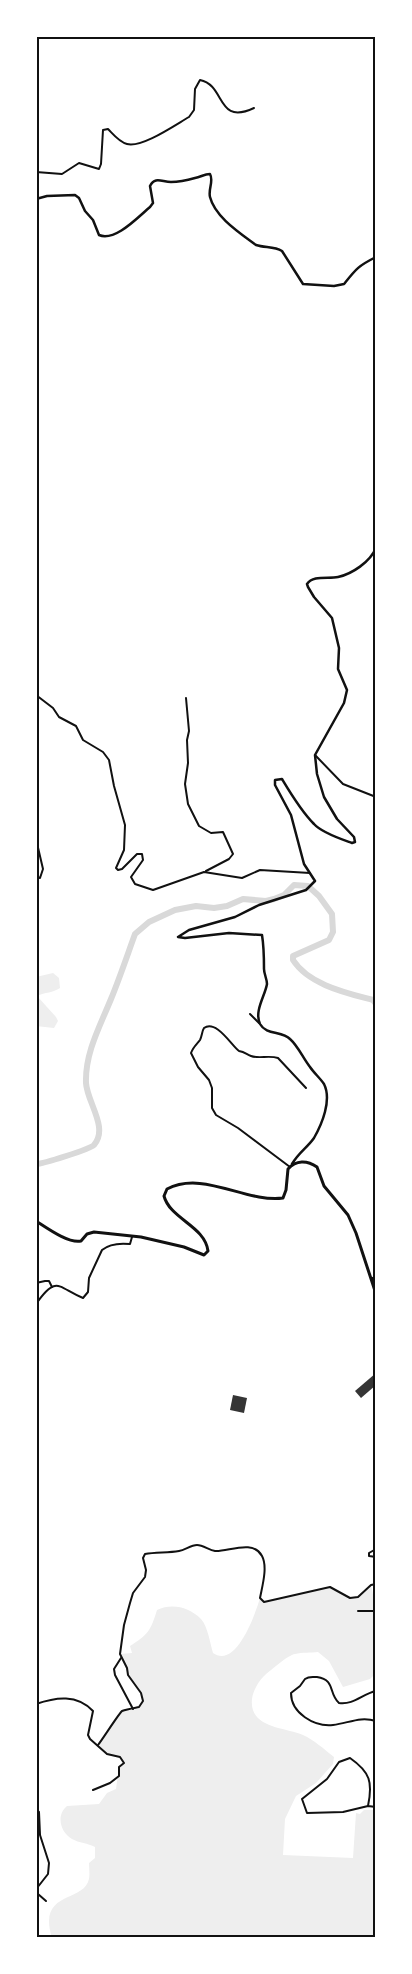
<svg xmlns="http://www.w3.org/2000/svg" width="412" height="1974" viewBox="0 0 412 1974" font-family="'Space Grotesk',sans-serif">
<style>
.green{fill:#eee}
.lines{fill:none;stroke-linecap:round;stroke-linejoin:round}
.river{stroke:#d9d9d9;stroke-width:6}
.building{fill:#353535}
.minor{stroke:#111;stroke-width:2}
.tertiary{stroke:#111;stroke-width:2.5}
.trunk{stroke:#111;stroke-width:3}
.neatline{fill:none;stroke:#111;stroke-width:2}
</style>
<rect width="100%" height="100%" fill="#fff"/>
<g class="green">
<path d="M53,973L59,978L60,988C53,993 45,992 37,996L56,1017L58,1021L54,1028L36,1026V977Z"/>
<path d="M371,1585L376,1609L375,1674L370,1679L343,1687L329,1661L318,1652C311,1653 302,1652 295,1654C288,1655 271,1670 264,1676C258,1682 253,1691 252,1699C249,1728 284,1727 303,1735C314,1740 324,1749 334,1757L333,1764L316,1783L296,1796L285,1819L283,1855L353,1858L356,1813L360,1814L364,1810H376V1938H52C37,1890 84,1903 89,1879C90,1874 89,1868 89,1863L95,1858V1847C88,1843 79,1843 72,1839C60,1832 56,1815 67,1806L99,1804L107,1793L116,1789L119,1767L124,1763L120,1757L107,1754L98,1745L112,1727L117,1716L121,1711L139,1707L142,1705C145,1692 134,1686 129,1676C126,1670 124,1661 120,1654L132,1653L130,1646C148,1635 151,1630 157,1610C172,1603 189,1607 201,1619C208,1627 210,1643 213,1653C236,1669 255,1615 260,1598L264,1602L330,1587L350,1598L358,1597Z"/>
</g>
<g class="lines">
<path class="river" d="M36,1164C43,1164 90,1149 94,1145C109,1128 87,1102 86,1083C85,1053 100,1026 111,999C120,977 127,956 135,934L149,922L175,910L196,906L214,908L227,906L243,899L266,901L274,899L284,895L294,885L308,886L319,896L332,914L333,932L329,940L293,956V960C309,985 347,993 373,1000L376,1004"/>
</g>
<g class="building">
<path d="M376,1373V1385L361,1398L355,1391Z"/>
<path d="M233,1395L247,1398L244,1413L230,1410Z"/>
</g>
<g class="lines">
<g class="minor">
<path d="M36,172L62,174L79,163L99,169L101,164L103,130L108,129C113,134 119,142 127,144C142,148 175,125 189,117L194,110L195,89L200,80C226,85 216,126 254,108"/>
<path d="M36,695L53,708L59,717L76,726L83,740L103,752L109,760L114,786L125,825L124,850L116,868L118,870L122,869L137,854H142L143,860L131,877L135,884L153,890L204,872L242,878L260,870L310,873"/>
<path d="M186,698L189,731L187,740L188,763L185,784L188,804L199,826L211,833L223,832L233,854L229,859L206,871"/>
<path d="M315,755L343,784L376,797"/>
<path d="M36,839L43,869L40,878L36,877"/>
<path d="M250,1014L259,1023"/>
<path d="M290,1167L238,1128L216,1115L212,1108V1088L209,1080L198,1067L191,1053C193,1047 197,1044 200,1040C202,1036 202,1031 204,1028C216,1019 232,1046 239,1051C245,1052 246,1054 251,1056C259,1059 269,1055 278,1058L306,1088"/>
<path d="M36,1283L45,1281H49L52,1287"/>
<path d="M36,1304C57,1274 58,1288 83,1298L88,1292L89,1278L102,1250C109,1244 120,1243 130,1244L132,1237"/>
<path d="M376,1549L369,1553V1556L376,1557"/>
<path d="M358,1611H376"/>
<path d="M121,1658L114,1669L115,1675L133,1709"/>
<path d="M376,1691C362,1694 354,1705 339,1703C328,1693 336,1680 317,1677C312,1677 309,1676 305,1679L300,1686L291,1693C291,1713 314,1727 333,1725C349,1723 360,1716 376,1721"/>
<path d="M36,1704C56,1697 77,1694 93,1711L88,1735L90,1739L107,1754L120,1757L124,1763L119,1767V1776L110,1783L93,1790"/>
<path d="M98,1745C102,1740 120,1712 122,1711C127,1709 134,1708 139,1707L143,1701L141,1693L128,1675L127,1668L120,1654L124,1625L130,1603L133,1593L145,1577L146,1570L143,1558L145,1554C156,1552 168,1553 179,1551C185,1550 191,1545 197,1545C203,1545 209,1550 215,1551C228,1552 253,1539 262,1556C268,1567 262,1587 260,1598L264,1602L330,1587L350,1598L358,1597L371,1585L376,1584"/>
<path d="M368,1806C373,1782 370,1772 350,1758L339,1762L327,1779L302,1799L307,1813L343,1812L368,1806L376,1807"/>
<path d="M36,1809L39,1812L40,1835L49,1863L48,1874L37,1888L38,1894L46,1901"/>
</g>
<g class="tertiary">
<path d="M36,199L47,196L75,195L79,198L85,211L93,220L99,235C115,242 138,217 150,207L153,203L150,186C155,176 162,182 171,182C177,182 188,180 195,178C201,177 204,174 210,174C214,181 208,189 210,197C215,217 240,233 256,245C265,248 274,246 282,251L303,284L334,286L344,284C356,269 358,266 376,257"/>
<path d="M292,1164C299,1152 307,1148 314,1138C322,1124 332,1100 324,1084C320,1078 314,1073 310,1067C303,1058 298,1046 290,1039C282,1031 266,1035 260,1024C254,1011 265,996 267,984C267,979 264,974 264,969C264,957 264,947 262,935L229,933L185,938L178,937L189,930L235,917L259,905L306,890L315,881L304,864L291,815L275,785V780L282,779C291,794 301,811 314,824C322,833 341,839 352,843L355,842L354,837L337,819L324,797L317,774L315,755L344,703L347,690L338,669L339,648L332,618L314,597L308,587L307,584C313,575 328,579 338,577C352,574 370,562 376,548"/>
<path d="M372,1278L376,1284"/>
</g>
<path class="trunk" d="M36,1221C47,1228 69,1244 81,1241L87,1234L94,1232L141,1237L184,1247L204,1255L208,1251C205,1226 170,1219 164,1196L167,1189C203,1170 246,1203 283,1198L286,1190L288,1169C296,1160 307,1160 317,1167L324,1186L348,1215L356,1233L376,1294"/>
</g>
<rect width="412" height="1974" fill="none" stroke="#ffffff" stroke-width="75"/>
<rect x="38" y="38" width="336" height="1898" class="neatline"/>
</svg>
